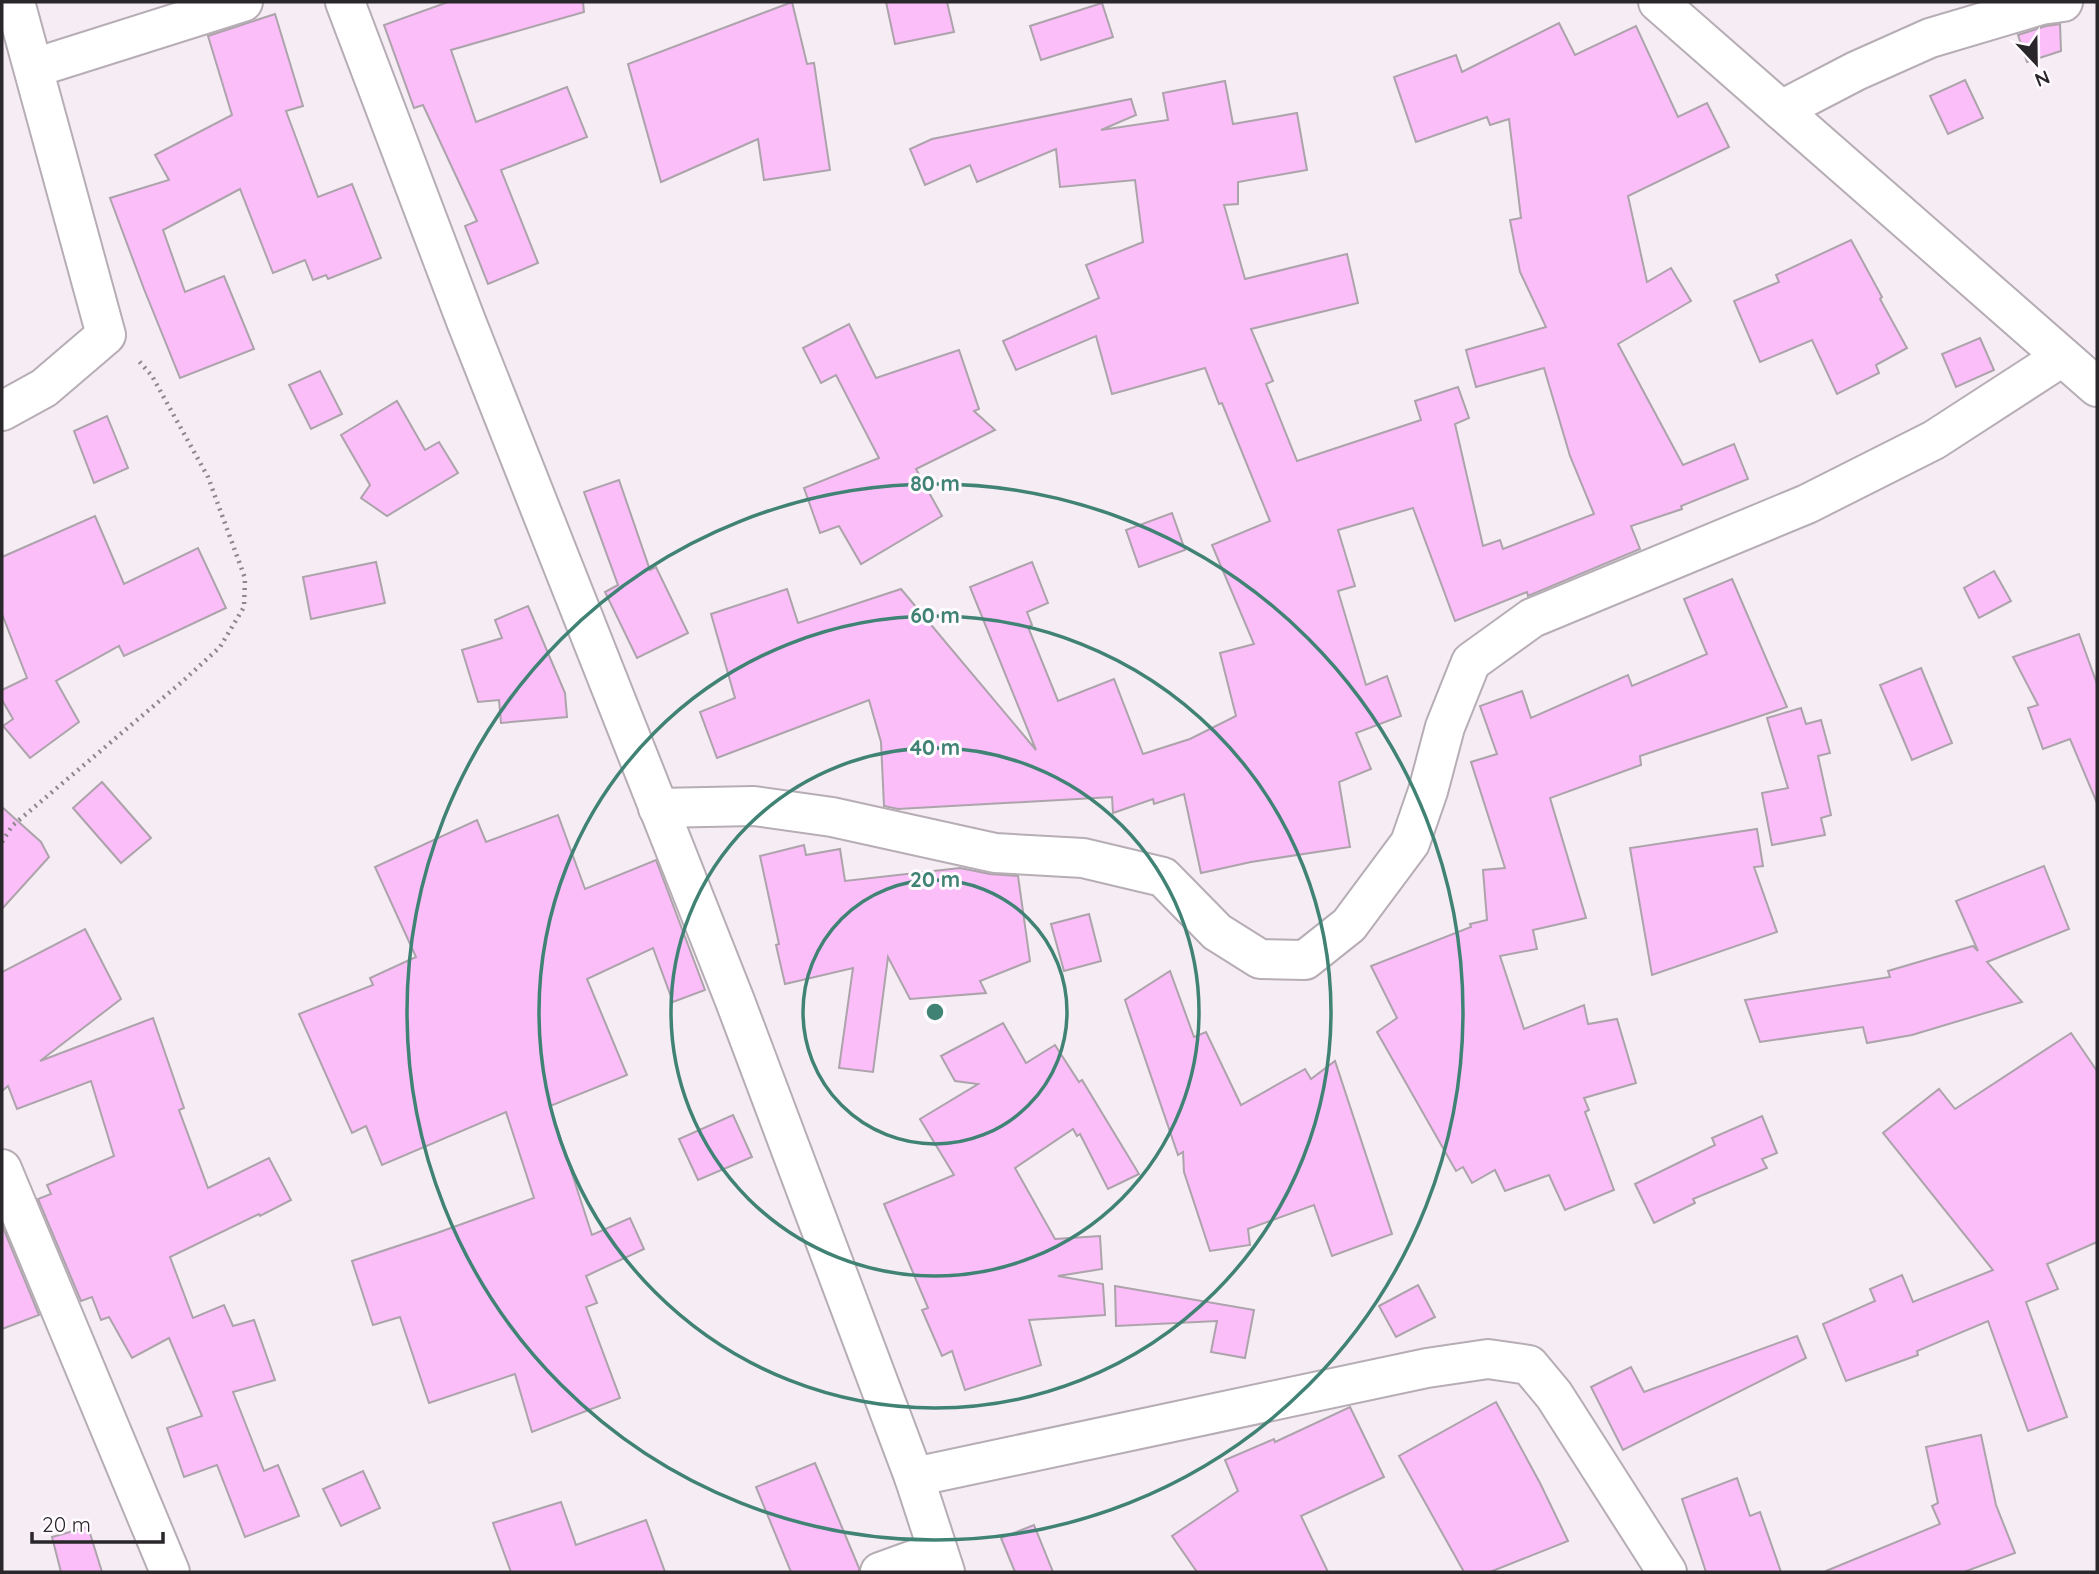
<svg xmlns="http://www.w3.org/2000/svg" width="2099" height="1574" viewBox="0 0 2099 1574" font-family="Quicksand,sans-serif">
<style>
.building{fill:#fbbef9;stroke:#aca3ab;stroke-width:2}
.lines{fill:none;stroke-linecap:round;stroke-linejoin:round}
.minor-casing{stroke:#b6adb5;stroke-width:42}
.path{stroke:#8d878c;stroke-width:4.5;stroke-dasharray:2 5;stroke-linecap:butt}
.minor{stroke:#fff;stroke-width:38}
.ring{fill:none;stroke:#408375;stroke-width:3.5}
.centre{fill:#408375;stroke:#fffbff;stroke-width:3.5}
.ring-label{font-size:21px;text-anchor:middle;font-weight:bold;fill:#408375;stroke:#fffbff;stroke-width:6;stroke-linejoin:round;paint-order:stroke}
</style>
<rect width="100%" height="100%" fill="#f5ecf4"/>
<g class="building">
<path d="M448,2H583L584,12L451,50L476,122L567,87L587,137L501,170L538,263L488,284L465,226L477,221L423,105L414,108L384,25Z"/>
<path d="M792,2L807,64L814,63L830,170L764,180L758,139L661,182L628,64Z"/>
<path d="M886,2H947L954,32L895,44Z"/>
<path d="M1102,3L1113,37L1041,60L1030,26Z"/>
<path d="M275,14L303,106L286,111L318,197L352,184L381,258L328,279L326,275L313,280L305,260L273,273L240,189L163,230L185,292L224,276L254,349L180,378L144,289L110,198L169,180L155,155L232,115L208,36Z"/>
<path d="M1559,23L1575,55L1636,26L1678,117L1707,103L1729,147L1628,196L1647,282L1671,268L1691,301L1618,344L1683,465L1734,444L1748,479L1681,506L1682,509L1631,526L1640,549L1528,596L1527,592L1455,621L1413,508L1338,530L1355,586L1338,591L1366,685L1387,676L1401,716L1356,733L1371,769L1339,782L1350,847L1251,862L1201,873L1184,794L1154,804L1153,799L1113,813L1112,797L898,809L884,806L881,742L869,700L717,758L700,712L735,698L711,614L787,589L798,623L901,589L1036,750L970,587L1032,562L1048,603L1027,612L1032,625L1028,627L1058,701L1114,679L1143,754L1190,739L1236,716L1220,653L1254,644L1212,545L1270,521L1222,403L1219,404L1205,368L1112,394L1096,336L1016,370L1003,341L1099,298L1086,265L1143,242L1135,180L1060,187L1056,149L977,182L970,165L925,185L910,149L932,139L1131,99L1136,115L1101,130L1168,120L1163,93L1225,81L1233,124L1297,113L1307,170L1238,182V204L1224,205L1245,279L1347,254L1358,303L1251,329L1273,381L1266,384L1297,461L1421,420L1415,401L1458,387L1469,418L1455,424L1483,546L1500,540L1503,549L1594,514L1570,456L1544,368L1476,387L1466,350L1546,327L1520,272L1510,220L1521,218L1509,119L1490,125L1487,117L1416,142L1394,77L1456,55L1462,72Z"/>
<path d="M2060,24L2061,51L2027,62L2018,35L2046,26Z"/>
<path d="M1965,80L1983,118L1948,134L1930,96Z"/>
<path d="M1851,240L1882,297L1880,299L1907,348L1876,365L1879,373L1837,394L1812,340L1760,362L1734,301L1779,282L1776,275Z"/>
<path d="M849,324L876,378L959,350L979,409L974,411L995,430L916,469L942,516L861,564L839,526L820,533L804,488L879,458L836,375L821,383L803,348Z"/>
<path d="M1980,338L1994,370L1956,387L1942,354Z"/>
<path d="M320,371L342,414L311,429L289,385Z"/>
<path d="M397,401L425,450L439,442L458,473L387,516L361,498L370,485L341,435Z"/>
<path d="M107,416L128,468L94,483L74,431Z"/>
<path d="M619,480L650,570L656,567L688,633L637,658L605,592L618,585L584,492Z"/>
<path d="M1172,513L1185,550L1139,567L1126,530Z"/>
<path d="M95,516L124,584L198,548L226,608L124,656L119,646L56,681L79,722L30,758L3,726L13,719L2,700V690L27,678L2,614V557Z"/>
<path d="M376,562L385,603L311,619L303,577Z"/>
<path d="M1994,571L2011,601L1979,618L1964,588Z"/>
<path d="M1732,579L1787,707L1640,756L1641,765L1550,798L1586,918L1533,930L1537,949L1500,956L1524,1029L1584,1005L1588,1024L1617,1019L1636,1083L1584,1098L1589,1110L1585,1112L1614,1190L1565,1210L1549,1175L1505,1191L1495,1170L1472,1183L1463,1167L1456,1171L1377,1032L1397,1018L1371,966L1471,927L1470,924L1487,920L1483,870L1505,868L1471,762L1497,754L1480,706L1522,691L1531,718L1628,675L1632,686L1707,654L1684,599Z"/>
<path d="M528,606L565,693L567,717L501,723L499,700L478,702L462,650L502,638L495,620Z"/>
<path d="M2079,634L2097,684V803L2070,739L2043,749L2028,708L2038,705L2013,657Z"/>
<path d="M1921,668L1952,743L1912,760L1880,685Z"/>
<path d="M1801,708L1806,724L1821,720L1830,753L1818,756L1831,815L1821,818L1825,835L1772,845L1762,793L1788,788L1767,718Z"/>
<path d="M102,782L151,838L121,863L73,808Z"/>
<path d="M2,807L41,842L49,857L2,909Z"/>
<path d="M558,815L585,889L656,860L705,990L673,1002L653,948L587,979L627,1075L550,1106L592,1235L630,1218L644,1249L586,1276L597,1303L586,1307L620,1398L532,1432L515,1374L429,1403L400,1317L373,1325L352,1261L437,1233L534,1198L506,1112L382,1165L366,1126L352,1133L299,1014L373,985L370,978L416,957L375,867L477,820L486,842Z"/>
<path d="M1757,829L1763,866L1754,867L1777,932L1652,975L1630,848Z"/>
<path d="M804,845L806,855L840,849L845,881L960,868L990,874L1018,876L1030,961L980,981L986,993L910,999L888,957L873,1072L839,1068L853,968L785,984L776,945L779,944L760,856Z"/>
<path d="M2044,866L2069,929L1987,962L2022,1002L1912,1035L1867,1043L1863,1027L1760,1042L1745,1000L1890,977L1888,971L1973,946L1978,951L1956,901Z"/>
<path d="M1089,914L1101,961L1064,971L1051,924Z"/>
<path d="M85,929L121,999L40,1061L153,1018L184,1108L179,1110L208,1188L269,1158L291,1200L260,1216L259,1214L170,1257L193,1318L224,1305L233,1326L254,1320L275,1380L233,1392L264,1471L278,1465L299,1516L245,1537L217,1465L184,1477L167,1428L202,1416L169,1338L132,1358L109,1317L101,1320L92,1297L81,1301L38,1199L51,1194L47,1185L114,1156L91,1081L17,1109L8,1086L2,1091V972Z"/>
<path d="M1170,971L1194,1037L1206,1032L1241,1105L1305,1069L1311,1079L1335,1061L1392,1234L1332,1256L1314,1205L1248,1229L1250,1245L1210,1251L1184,1172L1183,1152L1178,1155L1125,1000Z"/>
<path d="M1003,1023L1026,1063L1055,1045L1079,1082L1082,1080L1139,1174L1108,1189L1080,1134L1077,1136L1073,1129L1015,1168L1055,1239L1100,1236L1102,1269L1058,1276L1103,1284L1105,1315L1029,1320L1041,1365L965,1390L952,1351L942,1356L922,1310L928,1308L884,1204L954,1175L920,1119L978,1084L955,1081L941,1056Z"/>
<path d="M2071,1033L2097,1071V1242L2047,1264L2058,1289L2026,1302L2067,1417L2028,1431L1988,1321L1917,1351L1918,1355L1846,1381L1823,1324L1875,1301L1870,1289L1902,1275L1913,1302L1993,1270L1883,1133L1939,1089L1955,1109Z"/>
<path d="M733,1115L752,1157L698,1180L679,1139Z"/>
<path d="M1762,1116L1777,1153L1762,1159L1767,1168L1693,1199L1695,1203L1654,1223L1635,1184L1715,1145L1712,1138Z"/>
<path d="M2,1225L39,1315L2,1329Z"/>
<path d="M1418,1285L1435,1317L1396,1337L1379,1306Z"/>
<path d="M1115,1286L1254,1310L1245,1358L1211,1352L1217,1321L1116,1326Z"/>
<path d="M1797,1336L1806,1358L1623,1450L1591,1387L1631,1367L1644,1392Z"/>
<path d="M1496,1402L1540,1483L1568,1541L1490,1572H1464L1399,1456Z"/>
<path d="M1350,1407L1384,1477L1301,1516L1328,1572H1197L1172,1536L1238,1491L1225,1460L1274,1439L1275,1442Z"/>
<path d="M1981,1435L1996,1505L2015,1553L1964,1572H1826V1571L1940,1524L1932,1506L1938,1503L1926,1447Z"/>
<path d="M815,1463L859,1568V1572H791L756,1487Z"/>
<path d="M363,1471L380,1508L341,1526L323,1489Z"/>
<path d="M1737,1478L1750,1516L1760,1512L1781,1572H1706L1682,1499Z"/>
<path d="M561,1502L576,1545L646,1520L665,1572H511L493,1523Z"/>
<path d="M1034,1525L1053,1572H1015L1001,1538Z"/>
<path d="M88,1527L102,1572H61L52,1537Z"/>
</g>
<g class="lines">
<g class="minor-casing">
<g id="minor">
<path d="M345,2L466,321L735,1001L914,1477L945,1572"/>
<path d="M1658,2L2097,387"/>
<path d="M34,68L243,2"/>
<path d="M1781,110L1856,71L1930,38L2041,5L2063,2"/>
<path d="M2,411L44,388L106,335L15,2"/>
<path d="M658,808L754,806L832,817L995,853L1083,858L1163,877L1217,932L1260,959L1305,960L1349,925L1410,843L1428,791L1445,727L1471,662L1532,618L1807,504L1934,440L2062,357"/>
<path d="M2,1169L170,1572"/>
<path d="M914,1477L1427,1368L1488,1359L1529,1365L1554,1395L1667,1572"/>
<path d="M880,1572L938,1551"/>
</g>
</g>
<path class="path" d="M2,842L12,826L183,681L220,647L244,607L245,578L208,477L152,376L139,361"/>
<use href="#minor" class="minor"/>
</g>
<g class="ring">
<circle cx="935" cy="1012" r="132"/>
<circle cx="935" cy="1012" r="264"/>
<circle cx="935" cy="1012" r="396"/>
<circle cx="935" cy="1012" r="528"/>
</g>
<circle cx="935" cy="1012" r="10" class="centre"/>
<g class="ring-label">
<text x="935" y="491">80 m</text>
<text x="935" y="623">60 m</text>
<text x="935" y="755">40 m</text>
<text x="935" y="887">20 m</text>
</g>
<rect width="2099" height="1574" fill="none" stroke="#2a272a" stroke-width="7"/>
<g transform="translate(2036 63) rotate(158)" stroke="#fffbff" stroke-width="5" paint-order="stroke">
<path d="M0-5L12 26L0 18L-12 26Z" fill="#2a272a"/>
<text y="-10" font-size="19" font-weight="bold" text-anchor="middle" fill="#2a272a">N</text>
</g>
<path d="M32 1532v10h131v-10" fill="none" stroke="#2a272a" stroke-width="3.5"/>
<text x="42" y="1532" font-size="21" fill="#2a272a" stroke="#fffbff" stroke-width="5" paint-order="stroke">20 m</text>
</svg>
